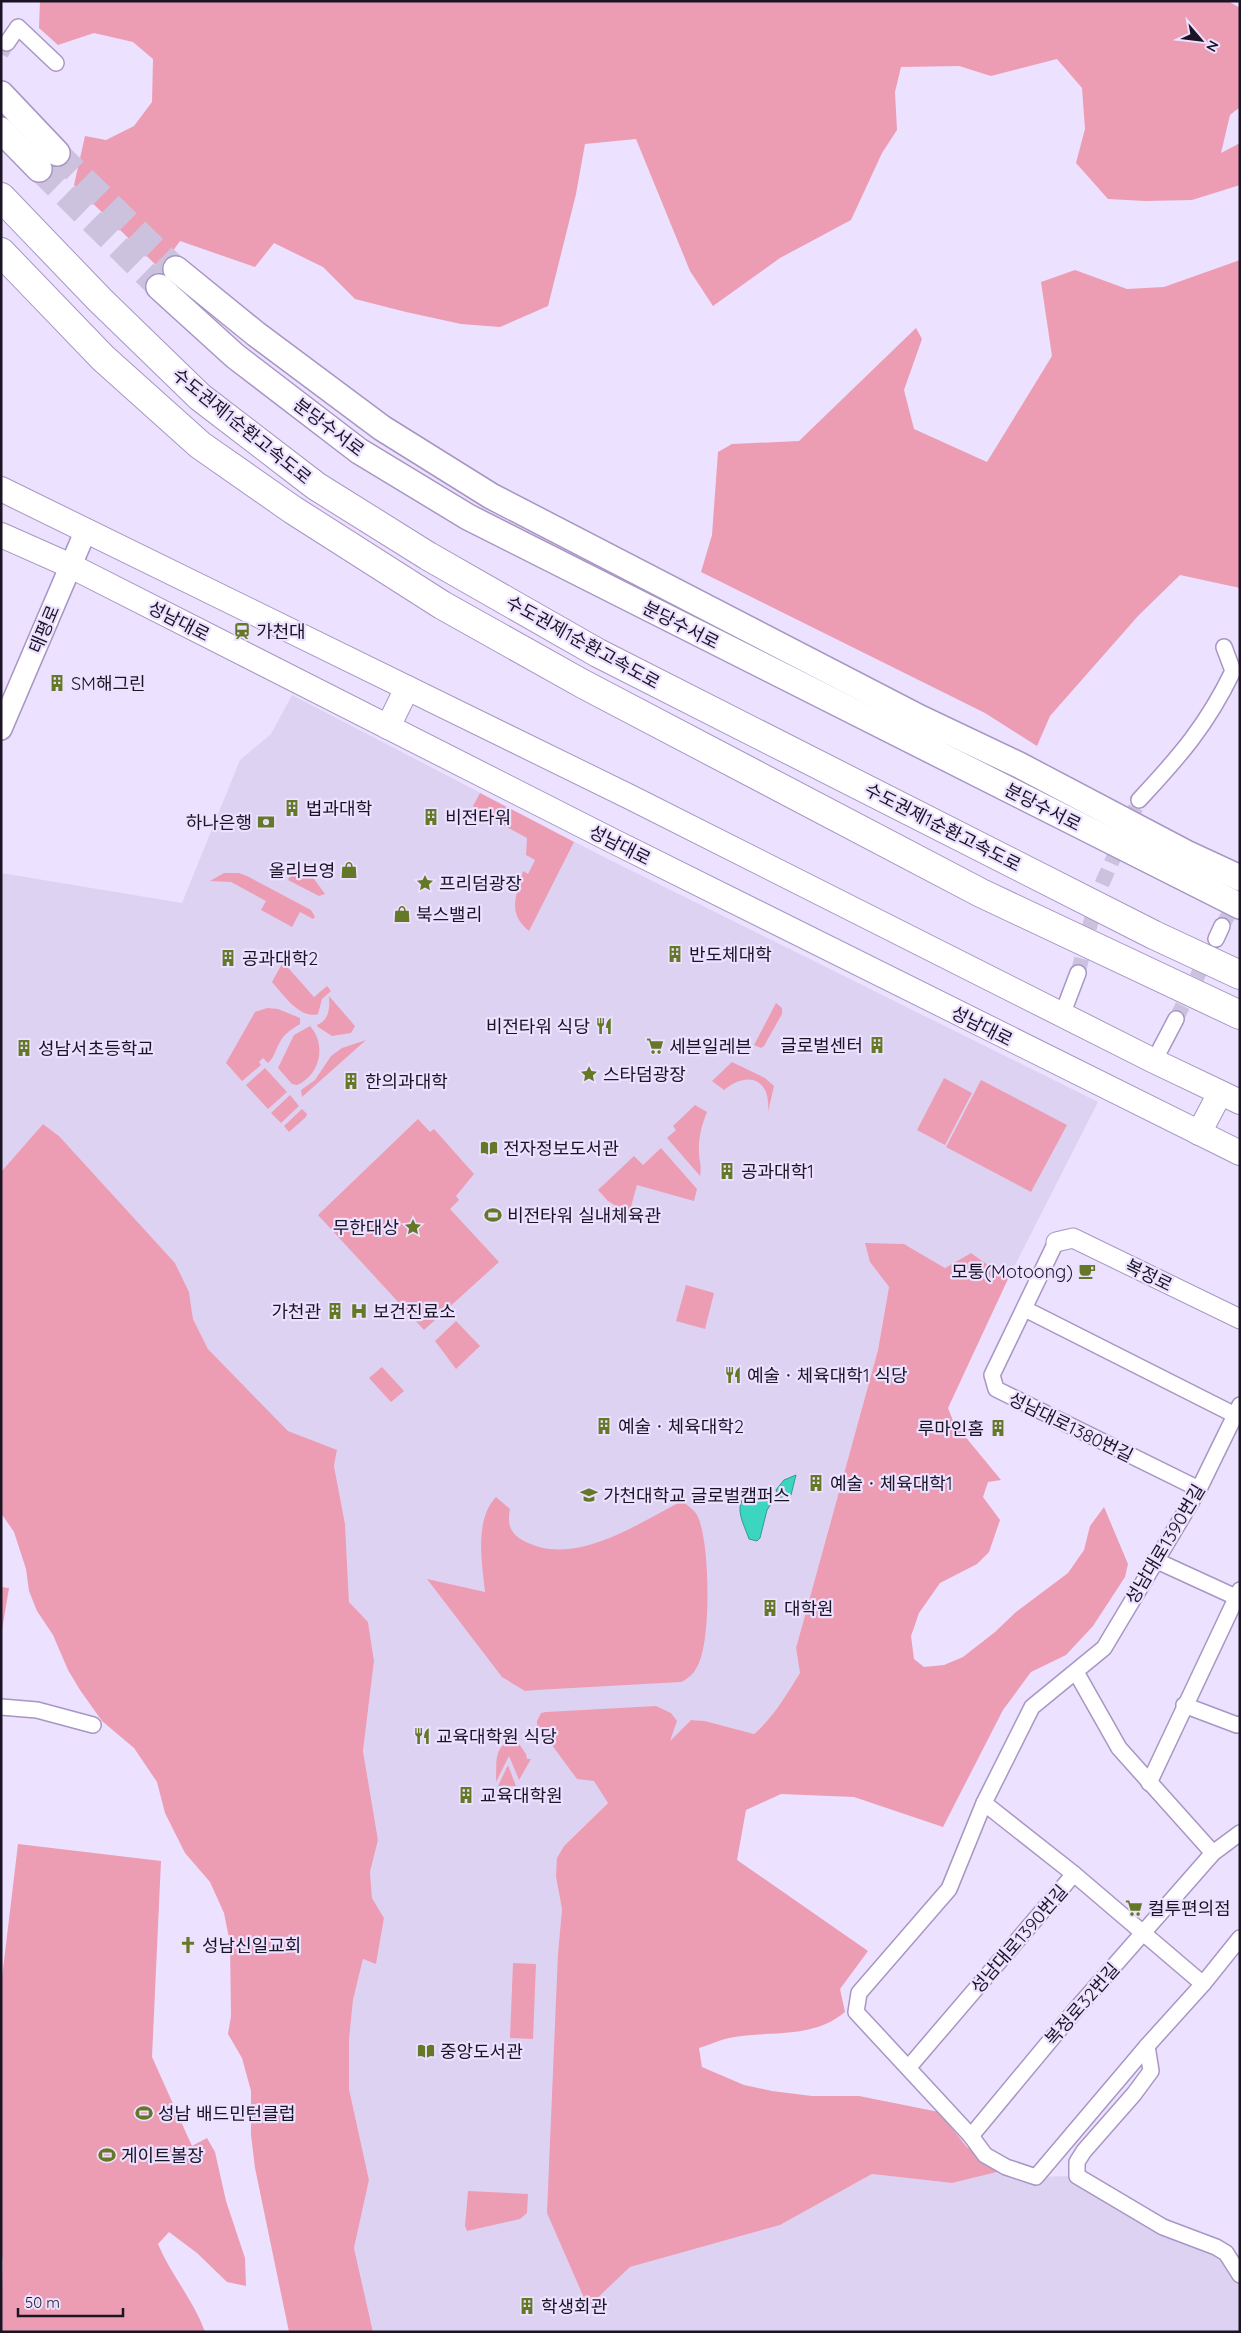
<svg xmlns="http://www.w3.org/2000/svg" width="1241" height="2333" viewBox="0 0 1241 2333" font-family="Quicksand,'Noto Sans KR',sans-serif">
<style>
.built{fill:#ded2f3}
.green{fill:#ed9db3}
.water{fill:#3bd5c0;stroke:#319b92}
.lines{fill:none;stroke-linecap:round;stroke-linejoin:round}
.minor-tunnel{stroke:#cdc2de;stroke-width:15;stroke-dasharray:15 8;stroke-linecap:butt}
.trunk-tunnel{stroke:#cdc2de;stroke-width:25;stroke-dasharray:25 12;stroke-linecap:butt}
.minor-casing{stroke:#a896c4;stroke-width:18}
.tertiary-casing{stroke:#a896c4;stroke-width:21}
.secondary-casing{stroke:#a896c4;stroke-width:24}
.primary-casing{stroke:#a896c4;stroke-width:26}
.trunk-casing{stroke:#a896c4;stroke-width:28}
.motorway-casing{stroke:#a896c4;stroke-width:30}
.minor{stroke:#fff;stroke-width:15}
.tertiary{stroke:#fff;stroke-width:19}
.secondary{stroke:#fff;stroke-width:21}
.primary{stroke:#fff;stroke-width:24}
.trunk{stroke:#fff;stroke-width:25}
.motorway{stroke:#fff;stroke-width:28}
.labels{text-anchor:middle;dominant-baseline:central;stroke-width:4.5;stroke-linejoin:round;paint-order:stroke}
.street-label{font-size:18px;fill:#1b1425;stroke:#ece1ff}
.poi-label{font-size:18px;fill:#1b1425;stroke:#ece1ff;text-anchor:start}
</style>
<rect width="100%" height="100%" fill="#ece1ff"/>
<path class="built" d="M292,695L602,856L1098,1102L1008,1279L971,1253L945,1268L904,1244L870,1262L889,1287L878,1350L796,1648L800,1673L780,1705L767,1723L754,1734L705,1721L691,1720L564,1846L556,1877L562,1909L558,1953L589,2306L630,2267L780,2225L872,2174L952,2183L1000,2169L1027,2177L1077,2176L1216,2247L1240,2275V2332H373L354,2248L369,2180L349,2089V2040L353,2000L363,1959L376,1963L384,1918L372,1898L370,1872L378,1840L363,1751L374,1661L368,1622L349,1602L345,1524L334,1466L337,1451L288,1431L208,1349L193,1319L189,1292L175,1263L59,1136L43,1124L1,1172V873L182,903L240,760L271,734Z"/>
<g class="green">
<path d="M40,1H1228L1240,8V107L1230,115L1221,153L1240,143V185L1192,200L1145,201L1108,199L1076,163L1085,129L1082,88L1057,59L991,76L959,66L901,67L895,92L897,130L882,153L851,220L780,258L713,306L690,271L636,139L585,144L576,194L548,306L500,327L461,324L406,312L355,299L323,267L274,243L255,267L180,241L160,269L74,185L85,136L106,140L134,126L152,102L153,59L133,42L94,33L58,45L39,28Z"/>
<path d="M1240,260V588L1180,575L1138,616L1050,716L1037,746L985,713L701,572L712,535L718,452L732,444L799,441L916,328L922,339L904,390L914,429L987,462L1052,356L1041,282L1075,270L1127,289L1164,287Z"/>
<path d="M480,793L574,842L529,931C506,912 517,896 523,871L528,874L535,860L526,855L527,838L481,813L473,806Z"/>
<path d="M294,868L314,879L325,894L319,896L288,880Z"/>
<path d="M224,873H239L247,876L311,910L315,917L313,919L300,912L292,927L261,910L266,901L231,882L210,881Z"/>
<path d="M283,962L314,997L327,986L331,991L322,999L318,1014C300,1020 282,993 272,982Z"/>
<path d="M329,996L355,1026L351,1033L332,1036L318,1027L317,1025C329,1020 330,1009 329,996Z"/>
<path d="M776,1003L782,1008V1014L764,1046L761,1048L754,1045Z"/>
<path d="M267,1008L278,1009L300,1018V1024C292,1029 285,1033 280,1042C275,1050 275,1057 268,1063L263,1058L259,1062L261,1065L242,1081L226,1063L255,1012Z"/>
<path d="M310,1026C327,1045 320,1075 297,1085L292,1084L278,1068L294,1035Z"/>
<path d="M366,1040L302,1097L301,1090L315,1080L331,1056L342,1048Z"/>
<path d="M732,1062L765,1078L774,1086L768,1112C771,1079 748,1070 724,1090L712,1081Z"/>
<path d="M265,1068L287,1092L268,1109L246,1085Z"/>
<path d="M944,1078L972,1093L945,1145L917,1130Z"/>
<path d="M981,1080L1067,1125L1031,1192L946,1147Z"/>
<path d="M290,1095L299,1106L281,1123L271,1113Z"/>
<path d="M695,1105L707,1112C702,1124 698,1139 699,1152C699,1161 702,1166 700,1176L667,1138L676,1130L673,1126Z"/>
<path d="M302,1109L307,1114L306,1117L289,1132L284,1126Z"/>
<path d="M418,1119L430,1132L434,1129L474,1174L456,1196L459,1200L450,1209L499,1262L424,1330L318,1215Z"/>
<path d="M43,1124L59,1136L175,1263L189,1292L193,1319L208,1349L288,1431L337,1450L334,1466L345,1524L349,1602L368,1622L374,1661L363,1751L378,1840L370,1872L372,1898L384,1918L376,1964L363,1959L353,2000L349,2040V2089L369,2180L354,2248L373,2332H289L255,2168L251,2135V2091L242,2058L228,2034L231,2016L230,1943L224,1913L210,1882L185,1853L165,1813L157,1782L134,1748L102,1721L80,1690L68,1670L53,1635L37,1611L29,1591L26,1569L14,1532L1,1513V1172Z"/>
<path d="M661,1148L697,1189L694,1201L637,1185L629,1214L608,1201L598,1190L634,1156L643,1165Z"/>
<path d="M865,1243L904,1244L945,1268L971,1253L1008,1279L948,1408L954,1423L1001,1480L988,1482L983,1497L1000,1520L989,1552L977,1564L940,1583L919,1613L911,1636L914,1659L924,1667L944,1665L963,1657L995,1632L1016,1612L1068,1573L1084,1550L1090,1526L1104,1507L1128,1564L1125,1577L1093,1626L1066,1655L1031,1672L1003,1710L943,1827L854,1797L781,1794L746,1810L737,1860L868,1951L840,1989L845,2012C812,2040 768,2030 729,2038C719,2040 709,2045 699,2048L702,2067L744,2085L772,2091L812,2096H859L939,2112L967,2147L1005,2170L952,2183L872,2174L780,2225L630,2267L588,2307L547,2213L558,1953L562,1909L556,1877L557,1858L564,1846L608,1803L594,1781L577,1779L537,1725V1721L541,1713L546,1712L656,1706L671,1713L677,1721L670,1741L691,1720L705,1721L754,1734C774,1717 786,1695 800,1673L796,1648L878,1350L889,1287L870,1262Z"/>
<path d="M686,1285L714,1293L705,1329L676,1321Z"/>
<path d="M456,1321L480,1346L456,1369L435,1341Z"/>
<path d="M382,1367L404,1391L391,1402L369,1378Z"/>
<path d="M496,1497L510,1509C507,1524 510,1534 524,1541C574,1568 637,1524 682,1501C687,1505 696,1511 698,1517C710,1544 711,1636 699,1663C695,1672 690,1678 681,1682L536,1690L525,1691L502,1677L427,1579L485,1592C482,1563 474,1520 496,1497Z"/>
<path d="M1,1587L9,1588L1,1636Z"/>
<path d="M513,1735L526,1754L527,1759H531L519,1780L509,1756L496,1782C497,1757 493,1752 513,1735Z"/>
<path d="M508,1765L516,1786H498Z"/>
<path d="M18,1844L161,1861L152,2057L192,2146L207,2138L215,2152L226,2201L245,2258L246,2286L227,2282L197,2253L169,2232L158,2244C171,2275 194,2301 205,2332H1L3,2261L1,2250V1986Z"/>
<path d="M513,1963L536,1964L533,2039L510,2038Z"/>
<path d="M468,2191L528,2194L527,2213L520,2219L467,2231L465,2226Z"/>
</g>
<g class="water">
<path d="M796,1475L791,1495H786L780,1498L776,1490L784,1480Z"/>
<path d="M748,1494H769L773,1501L767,1510L760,1538L757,1541L749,1539C744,1524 732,1505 748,1494Z"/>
</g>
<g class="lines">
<g class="minor-tunnel">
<path d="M1,54L7,43"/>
<path d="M1222,926L1239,897"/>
<path d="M1078,973L1098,893L1139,800"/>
<path d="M1176,1019L1209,953"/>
</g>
<g class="trunk-tunnel">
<path d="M57,153L176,269"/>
<path d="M39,169L159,287"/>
</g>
<g class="minor-casing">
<g id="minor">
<path d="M7,43L18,27L56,63"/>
<path d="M1139,800C1180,756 1207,725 1233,671L1224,647"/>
<path d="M1216,939L1222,926"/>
<path d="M1062,1015L1078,973"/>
<path d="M1154,1061L1176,1019"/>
<path d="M1056,1242L992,1375L996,1389L1199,1489"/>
<path d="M1025,1309L1235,1415"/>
<path d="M1240,1405L1199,1489L1104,1648L1032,1707L984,1803L949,1889L859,1993L856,2012L971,2136L985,2155L1006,2167L1036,2177L1147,2046L1203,1984L1240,1938"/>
<path d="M1155,1560L1240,1599"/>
<path d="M1076,1672L1119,1748L1213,1853"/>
<path d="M1184,1705L1237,1725L1240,1724"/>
<path d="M1,1707L37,1710L93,1725"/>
<path d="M1149,1783L1240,1590"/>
<path d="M984,1803L1074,1874L1203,1984"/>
<path d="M1147,2046L1151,2071L1134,2094L1084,2151L1077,2162V2176L1163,2227L1216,2247L1226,2253L1240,2275"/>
<path d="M909,2067L1074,1874"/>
<path d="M971,2136L1078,2007L1213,1853L1240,1833"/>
</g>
</g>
<g class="tertiary-casing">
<path id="tertiary" d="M1056,1242L1073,1238L1240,1319"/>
</g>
<g class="secondary-casing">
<path id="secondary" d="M1,729L86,530"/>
</g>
<g class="primary-casing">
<g id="primary">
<path d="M1,489L630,797L1154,1061L1240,1102"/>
<path d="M1,535L71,566L609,839L1240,1153"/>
<path d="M388,727L407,688"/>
<path d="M1199,1133L1220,1093"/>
</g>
</g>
<g class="trunk-casing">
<g id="trunk">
<path d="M1,94L57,153"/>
<path d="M1,130L39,169"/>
<path d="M176,269L256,334L382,428L491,496L920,718L1019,765L1186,853L1240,878"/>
<path d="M159,287L235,356L359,451L468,517L1240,906"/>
</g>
</g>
<g class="motorway-casing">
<g id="motorway">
<path d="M1,197L100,300L200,397L316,486L428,556L598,653L1154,935L1240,975"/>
<path d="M1,252L103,358L200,445L293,510L442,605L583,684L981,893L1240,1015"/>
</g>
</g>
<use href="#minor" class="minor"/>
<use href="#tertiary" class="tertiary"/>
<use href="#secondary" class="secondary"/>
<use href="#primary" class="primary"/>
<use href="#trunk" class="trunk"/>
<use href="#motorway" class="motorway"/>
</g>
<defs>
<g id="station-bare" transform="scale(1.35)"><path d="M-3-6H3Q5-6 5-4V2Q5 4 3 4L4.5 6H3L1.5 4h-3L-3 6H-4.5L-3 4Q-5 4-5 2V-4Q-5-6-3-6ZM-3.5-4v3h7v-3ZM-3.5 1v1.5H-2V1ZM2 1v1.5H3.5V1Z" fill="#647828" stroke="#ece1ff" stroke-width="2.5" paint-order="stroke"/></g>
<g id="building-bare" transform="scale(1.35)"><path d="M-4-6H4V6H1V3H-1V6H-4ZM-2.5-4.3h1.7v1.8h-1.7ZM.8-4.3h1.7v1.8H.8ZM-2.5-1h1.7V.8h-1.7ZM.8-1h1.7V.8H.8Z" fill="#647828" stroke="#ece1ff" stroke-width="2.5" paint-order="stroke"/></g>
<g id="bank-bare" transform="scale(1.35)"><path d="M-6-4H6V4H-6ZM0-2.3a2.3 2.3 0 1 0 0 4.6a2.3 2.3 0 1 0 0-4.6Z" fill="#647828" stroke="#ece1ff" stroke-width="2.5" paint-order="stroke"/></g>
<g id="shop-bare" transform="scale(1.35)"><path d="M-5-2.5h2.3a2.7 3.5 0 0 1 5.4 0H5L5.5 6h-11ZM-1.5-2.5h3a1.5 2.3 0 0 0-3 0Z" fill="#647828" stroke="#ece1ff" stroke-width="2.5" paint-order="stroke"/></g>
<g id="sight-bare" transform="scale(1.35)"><path d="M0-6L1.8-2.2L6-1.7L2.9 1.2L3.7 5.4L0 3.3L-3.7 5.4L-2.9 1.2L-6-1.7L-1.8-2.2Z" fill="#647828" stroke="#ece1ff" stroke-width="2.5" paint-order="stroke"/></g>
<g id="restaurant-bare" transform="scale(1.35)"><path d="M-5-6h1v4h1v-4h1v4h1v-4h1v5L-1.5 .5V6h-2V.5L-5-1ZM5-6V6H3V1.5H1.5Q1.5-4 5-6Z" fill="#647828" stroke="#ece1ff" stroke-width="2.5" paint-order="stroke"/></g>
<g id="supermarket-bare" transform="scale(1.35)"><path d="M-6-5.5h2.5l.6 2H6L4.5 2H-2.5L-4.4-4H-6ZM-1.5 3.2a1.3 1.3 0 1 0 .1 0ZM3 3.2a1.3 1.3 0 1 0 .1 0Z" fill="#647828" stroke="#ece1ff" stroke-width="2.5" paint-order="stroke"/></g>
<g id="library-bare" transform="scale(1.35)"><path d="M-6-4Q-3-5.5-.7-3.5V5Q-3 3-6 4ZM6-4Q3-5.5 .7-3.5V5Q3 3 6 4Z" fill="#647828" stroke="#ece1ff" stroke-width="2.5" paint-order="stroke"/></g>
<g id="stadium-bare" transform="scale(1.35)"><path d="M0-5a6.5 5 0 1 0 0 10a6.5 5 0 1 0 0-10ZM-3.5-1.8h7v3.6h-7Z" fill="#647828" stroke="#ece1ff" stroke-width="2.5" paint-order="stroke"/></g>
<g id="cafe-bare" transform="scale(1.35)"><path d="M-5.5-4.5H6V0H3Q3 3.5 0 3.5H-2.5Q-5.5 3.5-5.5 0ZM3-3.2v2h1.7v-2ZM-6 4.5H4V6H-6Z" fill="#647828" stroke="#ece1ff" stroke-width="2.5" paint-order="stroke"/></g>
<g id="hospital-bare" transform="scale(1.35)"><path d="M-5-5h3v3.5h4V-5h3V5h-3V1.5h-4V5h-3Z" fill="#647828" stroke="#ece1ff" stroke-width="2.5" paint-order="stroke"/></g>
<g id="university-bare" transform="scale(1.35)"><path d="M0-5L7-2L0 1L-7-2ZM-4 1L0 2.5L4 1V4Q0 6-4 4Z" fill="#647828" stroke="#ece1ff" stroke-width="2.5" paint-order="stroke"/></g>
<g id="church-bare" transform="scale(1.35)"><path d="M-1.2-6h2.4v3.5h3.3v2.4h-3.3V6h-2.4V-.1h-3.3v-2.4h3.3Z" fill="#647828" stroke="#ece1ff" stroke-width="2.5" paint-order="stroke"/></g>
</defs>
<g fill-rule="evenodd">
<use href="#station-bare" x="242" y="631"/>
<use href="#building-bare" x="57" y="683"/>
<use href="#building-bare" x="292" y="808"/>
<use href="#building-bare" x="431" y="817"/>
<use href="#bank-bare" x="266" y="822"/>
<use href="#shop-bare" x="349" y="870"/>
<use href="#sight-bare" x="425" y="883"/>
<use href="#shop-bare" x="402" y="914"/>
<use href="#building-bare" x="675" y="954"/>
<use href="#building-bare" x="228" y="958"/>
<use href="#restaurant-bare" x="604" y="1026"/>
<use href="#building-bare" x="877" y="1045"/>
<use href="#supermarket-bare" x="655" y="1046"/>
<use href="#building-bare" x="24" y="1048"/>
<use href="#sight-bare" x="589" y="1074"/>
<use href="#building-bare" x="351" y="1081"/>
<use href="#library-bare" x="489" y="1148"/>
<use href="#building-bare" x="727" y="1171"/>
<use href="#stadium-bare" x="493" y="1215"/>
<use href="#sight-bare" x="413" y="1227"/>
<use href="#cafe-bare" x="1087" y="1271"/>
<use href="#building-bare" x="335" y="1311"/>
<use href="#hospital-bare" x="359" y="1311"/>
<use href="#restaurant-bare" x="733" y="1375"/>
<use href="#building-bare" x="604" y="1426"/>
<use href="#building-bare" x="998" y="1428"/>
<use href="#building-bare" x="816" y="1483"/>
<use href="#university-bare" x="589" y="1495"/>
<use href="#building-bare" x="770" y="1608"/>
<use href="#restaurant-bare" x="422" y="1736"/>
<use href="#building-bare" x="466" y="1795"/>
<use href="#supermarket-bare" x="1134" y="1908"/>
<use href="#church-bare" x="188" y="1945"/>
<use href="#library-bare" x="426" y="2051"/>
<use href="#stadium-bare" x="144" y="2113"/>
<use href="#stadium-bare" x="107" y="2155"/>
<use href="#building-bare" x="527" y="2306"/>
</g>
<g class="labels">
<g class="street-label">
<text transform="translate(242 426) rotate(39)">수도권제1순환고속도로</text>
<text transform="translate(329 427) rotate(37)">분당수서로</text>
<text transform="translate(179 621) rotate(27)">성남대로</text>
<text transform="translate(681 625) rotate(27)">분당수서로</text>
<text transform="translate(44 629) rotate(-67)">태평로</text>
<text transform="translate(583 642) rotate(29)">수도권제1순환고속도로</text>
<text transform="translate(1043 807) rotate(27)">분당수서로</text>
<text transform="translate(943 827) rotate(27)">수도권제1순환고속도로</text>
<text transform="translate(620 845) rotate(27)">성남대로</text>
<text transform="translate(982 1026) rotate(27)">성남대로</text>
<text transform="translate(1149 1275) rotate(26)">복정로</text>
<text transform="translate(1071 1427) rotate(26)">성남대로1380번길</text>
<text transform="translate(1165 1544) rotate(-59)">성남대로1390번길</text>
<text transform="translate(1019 1939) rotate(-49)">성남대로1390번길</text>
<text transform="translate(1082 2004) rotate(-49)">복정로32번길</text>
</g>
<g class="poi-label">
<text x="256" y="631">가천대</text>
<text x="71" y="683">SM해그린</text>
<text x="306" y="808">법과대학</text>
<text x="445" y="817">비전타워</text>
<text x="252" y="822" text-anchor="end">하나은행</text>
<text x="335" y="870" text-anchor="end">올리브영</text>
<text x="439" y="883">프리덤광장</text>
<text x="416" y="914">북스밸리</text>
<text x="689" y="954">반도체대학</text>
<text x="242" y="958">공과대학2</text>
<text x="590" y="1026" text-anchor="end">비전타워 식당</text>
<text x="863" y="1045" text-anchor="end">글로벌센터</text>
<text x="669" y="1046">세븐일레븐</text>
<text x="38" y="1048">성남서초등학교</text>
<text x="603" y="1074">스타덤광장</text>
<text x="365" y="1081">한의과대학</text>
<text x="503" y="1148">전자정보도서관</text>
<text x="741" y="1171">공과대학1</text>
<text x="507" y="1215">비전타워 실내체육관</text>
<text x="399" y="1227" text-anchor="end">무한대상</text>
<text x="1073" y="1271" text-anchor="end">모퉁(Motoong)</text>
<text x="321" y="1311" text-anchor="end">가천관</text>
<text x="373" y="1311">보건진료소</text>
<text x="747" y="1375">예술ㆍ체육대학1 식당</text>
<text x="618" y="1426">예술ㆍ체육대학2</text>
<text x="984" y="1428" text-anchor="end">루마인홈</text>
<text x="830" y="1483">예술ㆍ체육대학1</text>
<text x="603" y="1495">가천대학교 글로벌캠퍼스</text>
<text x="784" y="1608">대학원</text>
<text x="436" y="1736">교육대학원 식당</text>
<text x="480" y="1795">교육대학원</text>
<text x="1148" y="1908">컬투편의점</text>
<text x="202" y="1945">성남신일교회</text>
<text x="440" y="2051">중앙도서관</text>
<text x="158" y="2113">성남 배드민턴클럽</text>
<text x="121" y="2155">게이트볼장</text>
<text x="541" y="2306">학생회관</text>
</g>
</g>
<rect width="1241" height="2333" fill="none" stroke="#1b1425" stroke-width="5"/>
<g transform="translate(1201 40) rotate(118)" stroke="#ece1ff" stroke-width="4" paint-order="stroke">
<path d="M0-4L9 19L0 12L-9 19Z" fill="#1b1425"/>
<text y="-8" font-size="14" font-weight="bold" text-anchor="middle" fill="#1b1425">N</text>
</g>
<path d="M18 2308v8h105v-8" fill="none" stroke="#1b1425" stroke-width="2.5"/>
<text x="25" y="2308" font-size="15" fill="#1b1425" stroke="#ece1ff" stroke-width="4" paint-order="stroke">50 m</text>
</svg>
